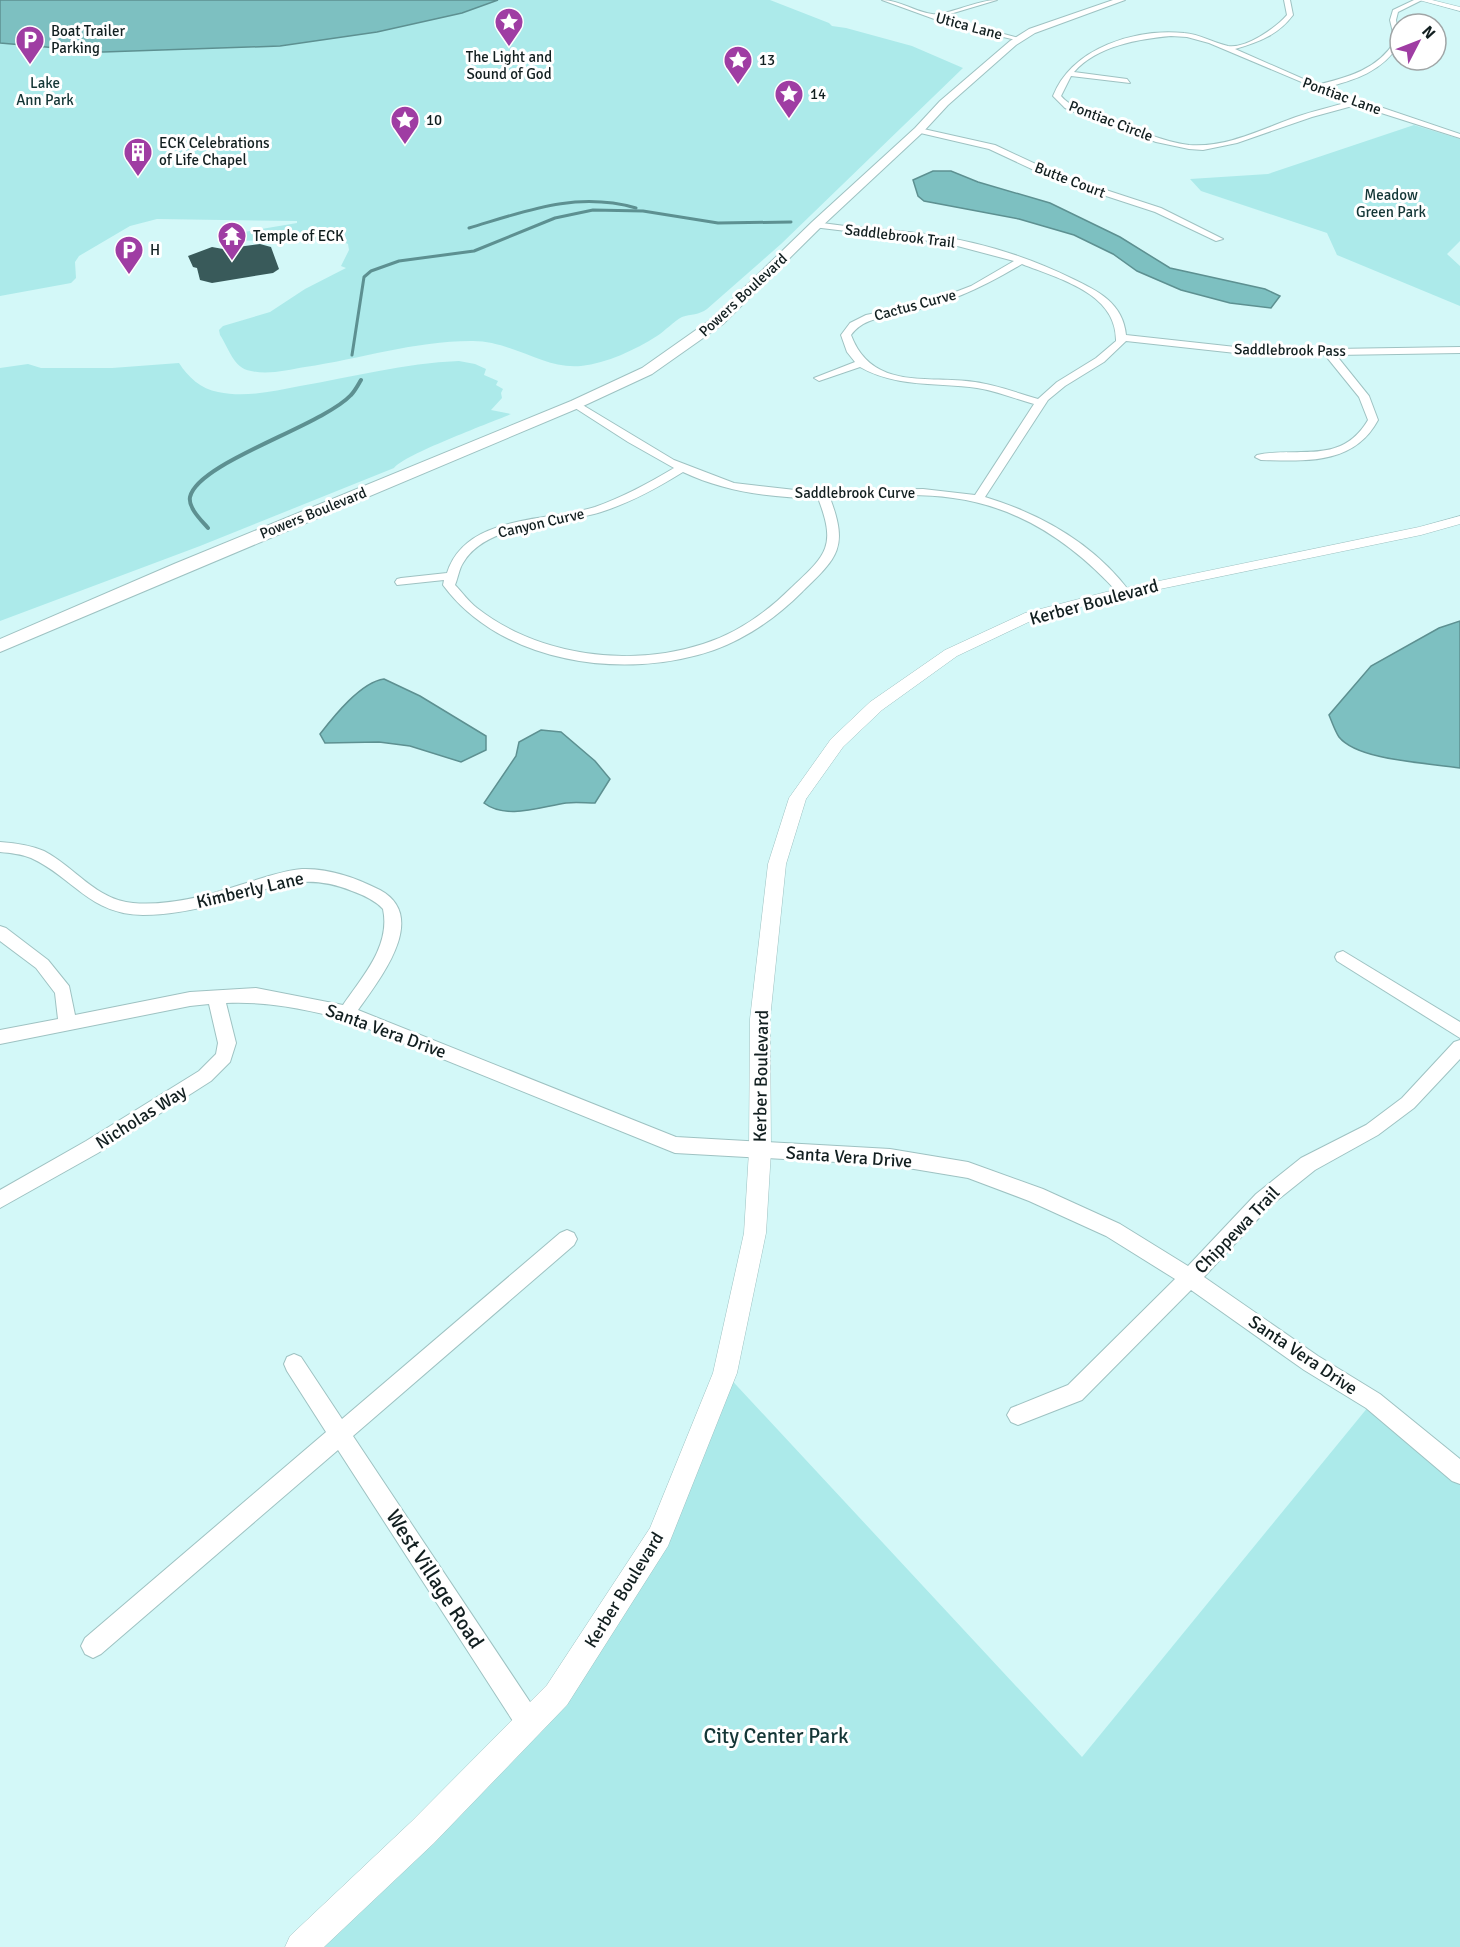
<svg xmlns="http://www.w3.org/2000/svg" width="1460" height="1947" viewBox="0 0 1460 1947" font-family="Signika,sans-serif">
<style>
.green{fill:#aceaea}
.water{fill:#7dc0c1;stroke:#5d9091;stroke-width:1.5}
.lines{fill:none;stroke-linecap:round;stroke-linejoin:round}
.stream-far1{stroke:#5d9091;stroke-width:3}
.stream{stroke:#5d9091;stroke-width:4}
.building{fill:#395a5a}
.minor-casing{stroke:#9ec2c2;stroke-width:2}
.tertiary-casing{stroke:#9ec2c2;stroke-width:1}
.secondary-casing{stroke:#9ec2c2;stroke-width:2}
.minor{fill:#fff;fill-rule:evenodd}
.tertiary{fill:#fff;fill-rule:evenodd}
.secondary{fill:#fff;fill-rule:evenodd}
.labels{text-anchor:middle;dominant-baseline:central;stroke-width:6;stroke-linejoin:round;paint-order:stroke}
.far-street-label{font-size:15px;fill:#121f20;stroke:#fff}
.far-poi-label{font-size:15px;fill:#121f20;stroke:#fff;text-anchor:start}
.far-park-label{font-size:15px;fill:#143636;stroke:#fff}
.street-label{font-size:18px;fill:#121f20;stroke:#fff}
.near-street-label{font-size:21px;fill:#121f20;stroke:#fff}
.near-park-label{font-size:21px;fill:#143636;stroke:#fff}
</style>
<rect width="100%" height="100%" fill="#d3f8f8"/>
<g class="green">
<path d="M498,0H770L829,23L832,26L846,28L912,46L963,68L781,244L707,309C699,315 691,314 682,317C674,321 665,331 657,336C635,350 607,363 581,366C545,370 511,340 471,341C415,341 360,359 305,367C288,370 268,375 251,371C233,368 229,348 220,335L219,330L223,326L270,312L305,289L346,268L341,266L349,250L348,244L337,239L235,241V234L238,233L297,223V221L157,219L130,226L79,256L75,262L76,278L71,283L0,296V43L103,52L280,46L377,32L462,13Z"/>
<path d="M1414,125L1460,139V241L1447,254L1460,266V306L1337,255L1327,233L1201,191L1190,179L1268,174Z"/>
<path d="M459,361L475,364L486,369L484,375L498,381L496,385L503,389L501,393L502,398L491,410L511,414C490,423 405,454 394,468L200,546L0,621V368L28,364L41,368H112L179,363C188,377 201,389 218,392C246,398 273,391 300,386C353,377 404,363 459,361Z"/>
<path d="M725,1373L1082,1757L1373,1401L1460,1472V1947H302L529,1723L659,1537Z"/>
</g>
<g class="water">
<path d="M0,0H498L462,13L377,32L280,46L103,52L0,43Z"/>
<path d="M933,171H951L978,182L1050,203L1120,237L1170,268L1265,289L1280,296L1271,308L1230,303L1181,290L1137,271L1113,254L1074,235L1019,219L924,201L918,196L913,180Z"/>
<path d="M1460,621V768C1430,763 1358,761 1339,737C1335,731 1332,722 1329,715L1371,666L1439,628Z"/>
<path d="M384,679L420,696L486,736V750L461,762L410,746L379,742L325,743L320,734C334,716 361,682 384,679Z"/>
<path d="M541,730L561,732L595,761L610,779L595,803C586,803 576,802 566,803C540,807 506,820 484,803L516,756L519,742Z"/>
</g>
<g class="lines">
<g class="stream-far1">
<path d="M469,228C526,211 576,191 636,208"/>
<path d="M352,355L364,277L371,271L399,261L474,251L555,218L593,210L643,211L718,223L791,222"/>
</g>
<path class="stream" d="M208,528C202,521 188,508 190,497C198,462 322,426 351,395C355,391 358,385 361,380"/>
</g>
<path class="building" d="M260,244L271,247L279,269L273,273L212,283L200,280L197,268L193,267L188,256L212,247L223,249Z"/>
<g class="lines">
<g class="minor-casing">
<g id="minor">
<path d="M882,0C900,0 915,12 932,14C946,16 977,0 997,0L940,17L1023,39L1020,41L948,24Z"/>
<path d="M1284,0H1290L1293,15C1278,35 1259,42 1235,49L1317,85C1348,77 1377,70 1395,41L1390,20L1393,10L1414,0H1422L1398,12L1396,20L1400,43C1382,72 1355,80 1324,88L1460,134V138L1356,105L1312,117L1237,143L1203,150L1189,149L1156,142L1079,114L1065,108L1053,96C1072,48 1135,28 1184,33C1200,34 1213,43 1228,46C1245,49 1276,28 1287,15ZM1171,36L1187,37L1209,43L1349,102C1331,107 1313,111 1296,117C1262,129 1226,148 1189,145C1163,142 1139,130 1114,121C1096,114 1074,111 1061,96L1071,76L1130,83L1127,79L1074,72C1097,46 1138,39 1171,36Z"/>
<path d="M919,128L995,145L1057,174L1161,208L1223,239L1216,241L1155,212L1051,178L989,149L916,132L915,130Z"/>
<path d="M816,222C852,228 889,229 925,234C976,241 1027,256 1073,279C1098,291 1123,303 1126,335L1263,350L1460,347V353L1336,355L1369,396L1378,420C1354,465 1306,461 1261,460L1255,457L1257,455C1298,446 1341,466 1368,420L1359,397L1325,355L1263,356L1126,341L1104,362L1065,386L1048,400L985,497C1041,514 1094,544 1130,592L1124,596L1120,595C1075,545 1021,507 953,498C913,492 870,497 830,498C849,548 837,558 802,592C777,617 747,638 714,650C625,681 501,664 443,585L444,580L397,585L395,582L397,579L401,578L447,573C466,514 547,522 595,507C623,497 649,483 674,468L628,442L572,406V402L576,401L674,460L734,483L804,491L923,489L975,495L1034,404C1015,399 997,391 977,388C936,382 897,388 860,367L819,381L814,378L855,362L847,352L841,335L850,323L866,315L914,305L945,296L971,286L1014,261L946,243L813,227L812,225ZM1022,264C1059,279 1117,293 1116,341L1096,358L1057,382L1038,399C1017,393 997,385 975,382C928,375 872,391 851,335C862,320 879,318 896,315C945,305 980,289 1022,264ZM683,472C725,492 772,498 818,498C837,547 826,555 791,588C767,612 736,634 703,644C630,668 538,656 477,608C469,602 462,592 455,585C458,578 459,569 463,563C487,522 560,525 601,512C630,503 657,488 683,472Z"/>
<path d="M0,842C15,843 30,845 44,851C75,867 96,900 133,903C168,906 207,896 240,885C260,879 280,871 302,869C328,868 357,878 380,890C430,917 379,980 358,1010L676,1137L890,1149L968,1162L1043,1189L1120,1224L1188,1266L1256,1194L1301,1158L1366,1125L1402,1098L1454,1042L1460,1040V1059L1414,1108L1378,1135L1315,1170L1270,1206L1204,1277L1318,1356L1380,1394L1460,1459V1484L1452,1481L1366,1408L1304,1370L1191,1290L1082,1400L1018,1425L1011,1422L1007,1415L1011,1408L1068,1385L1175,1279L1106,1236L1029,1201L968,1178L890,1165L675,1153L344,1019C305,1009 266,1001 226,1003L236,1043L230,1062L211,1081L98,1153L0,1208V1190L86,1141L199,1071L216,1054L218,1043L209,1004L190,1006L0,1044V1030L58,1019L55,993L36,968L0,941V926L6,928L48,960L69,986L75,1015L190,992L256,988L343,1005C362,977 391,946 383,909C375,900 363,895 352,891C303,871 271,888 224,902C198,909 170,915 143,915C90,915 73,877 31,858C21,854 11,853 0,852Z"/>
<path d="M1343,951L1460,1022V1038L1337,961L1335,957L1337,953Z"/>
<path d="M567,1230L574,1233L577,1239L574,1245L353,1436L538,1714L541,1723L538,1732L529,1735L520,1732L338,1450L101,1654L93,1658L85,1654L81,1646L85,1638L326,1432L287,1371L284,1364L287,1357L294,1354L301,1357L342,1419L560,1233Z"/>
</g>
</g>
<g class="tertiary-casing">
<g id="tertiary">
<path d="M1419,0H1432L1460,7V11Z"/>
<path d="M1460,516V524L1421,535L1107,600L1035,619L957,656L882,710L843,747L806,799L786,864L770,1019L771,1151L766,1233L737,1373L668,1546L567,1705L434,1843L324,1947H285L290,1936L412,1821L547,1685L650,1528L713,1373L744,1233L749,1151L750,1019L768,864L789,798L831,739L870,702L945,650L1025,613L1106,592L1419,527Z"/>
</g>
</g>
<g class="secondary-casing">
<path id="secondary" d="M1113,0H1125L1035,33L1016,45L948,105L923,132L820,228L723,324L652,374L581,407L0,652V639L174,564L571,401L642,368L713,318L812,222L915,128L940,101L1010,41L1029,29Z"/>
</g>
<use href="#minor" class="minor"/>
<use href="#tertiary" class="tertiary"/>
<use href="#secondary" class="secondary"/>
</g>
<defs>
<g id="sight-pin" transform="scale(1.5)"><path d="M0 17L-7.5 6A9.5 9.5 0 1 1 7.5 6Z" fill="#9f3da3" stroke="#fff"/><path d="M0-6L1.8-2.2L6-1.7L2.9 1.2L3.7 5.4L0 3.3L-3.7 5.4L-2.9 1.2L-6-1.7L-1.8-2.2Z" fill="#fff"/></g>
<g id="parking-pin" transform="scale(1.5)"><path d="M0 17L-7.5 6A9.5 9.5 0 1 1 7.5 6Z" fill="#9f3da3" stroke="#fff"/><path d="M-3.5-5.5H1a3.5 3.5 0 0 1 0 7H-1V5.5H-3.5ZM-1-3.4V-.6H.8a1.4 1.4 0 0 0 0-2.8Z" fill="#fff"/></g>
<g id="building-pin" transform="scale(1.5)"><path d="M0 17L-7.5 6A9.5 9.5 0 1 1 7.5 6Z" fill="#9f3da3" stroke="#fff"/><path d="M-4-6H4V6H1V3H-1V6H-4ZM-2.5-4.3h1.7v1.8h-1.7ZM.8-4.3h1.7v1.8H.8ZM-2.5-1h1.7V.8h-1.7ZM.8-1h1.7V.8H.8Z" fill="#fff"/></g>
<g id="temple-pin" transform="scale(1.5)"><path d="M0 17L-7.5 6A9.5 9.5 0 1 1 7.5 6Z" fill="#9f3da3" stroke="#fff"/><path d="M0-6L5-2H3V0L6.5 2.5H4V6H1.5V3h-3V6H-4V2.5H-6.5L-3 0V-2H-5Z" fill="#fff"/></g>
</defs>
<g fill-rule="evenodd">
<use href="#sight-pin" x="509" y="22"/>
<use href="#parking-pin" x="30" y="40"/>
<use href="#sight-pin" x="738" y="60"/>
<use href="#sight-pin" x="789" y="94"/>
<use href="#sight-pin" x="405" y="120"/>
<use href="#building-pin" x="138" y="152"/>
<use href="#temple-pin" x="232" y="236"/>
<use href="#parking-pin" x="129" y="250"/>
</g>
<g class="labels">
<g class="far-street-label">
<text transform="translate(969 26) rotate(15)">Utica Lane</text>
<text transform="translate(1342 96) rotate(20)">Pontiac Lane</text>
<text transform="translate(1111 121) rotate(21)">Pontiac Circle</text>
<text transform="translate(1070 180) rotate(21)">Butte Court</text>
<text transform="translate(900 236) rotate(7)">Saddlebrook Trail</text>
<text transform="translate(743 295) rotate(-43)">Powers Boulevard</text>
<text transform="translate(915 305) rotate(-15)">Cactus Curve</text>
<text transform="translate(1290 350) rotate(1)">Saddlebrook Pass</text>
<text x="855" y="493">Saddlebrook Curve</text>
<text transform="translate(313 513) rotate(-22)">Powers Boulevard</text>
<text transform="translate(541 523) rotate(-13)">Canyon Curve</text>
</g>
<g class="far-poi-label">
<text x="51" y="31">Boat Trailer<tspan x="51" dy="17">Parking</tspan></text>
<text x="509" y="57" text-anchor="middle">The Light and<tspan x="509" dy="17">Sound of God</tspan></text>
<text x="759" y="60">13</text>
<text x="810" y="94">14</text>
<text x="426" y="120">10</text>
<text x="159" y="143">ECK Celebrations<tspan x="159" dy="17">of Life Chapel</tspan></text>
<text x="253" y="236">Temple of ECK</text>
<text x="150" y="250">H</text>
</g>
<g class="far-park-label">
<text x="45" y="83">Lake<tspan x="45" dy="17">Ann Park</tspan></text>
<text x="1391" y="195">Meadow<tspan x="1391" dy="17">Green Park</tspan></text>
</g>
<g class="street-label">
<text transform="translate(1094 602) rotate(-15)">Kerber Boulevard</text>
<text transform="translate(250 890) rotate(-13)">Kimberly Lane</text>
<text transform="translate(386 1031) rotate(20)">Santa Vera Drive</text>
<text transform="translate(761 1076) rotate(-89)">Kerber Boulevard</text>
<text transform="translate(141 1117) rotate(-32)">Nicholas Way</text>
<text transform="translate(849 1157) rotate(4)">Santa Vera Drive</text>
<text transform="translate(1237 1230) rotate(-46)">Chippewa Trail</text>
<text transform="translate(1303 1355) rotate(34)">Santa Vera Drive</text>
<text transform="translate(624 1590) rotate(-58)">Kerber Boulevard</text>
</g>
<g class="near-street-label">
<text transform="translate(435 1579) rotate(57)">West Village Road</text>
</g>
<g class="near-park-label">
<text x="776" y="1736">City Center Park</text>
</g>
</g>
<g transform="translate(1418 42) rotate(48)"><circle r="28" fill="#ffffff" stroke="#a0a5a6" stroke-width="1.5"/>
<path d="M0-4.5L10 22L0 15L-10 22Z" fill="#9f3da3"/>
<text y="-9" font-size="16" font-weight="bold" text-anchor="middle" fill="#121f20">N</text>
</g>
</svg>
